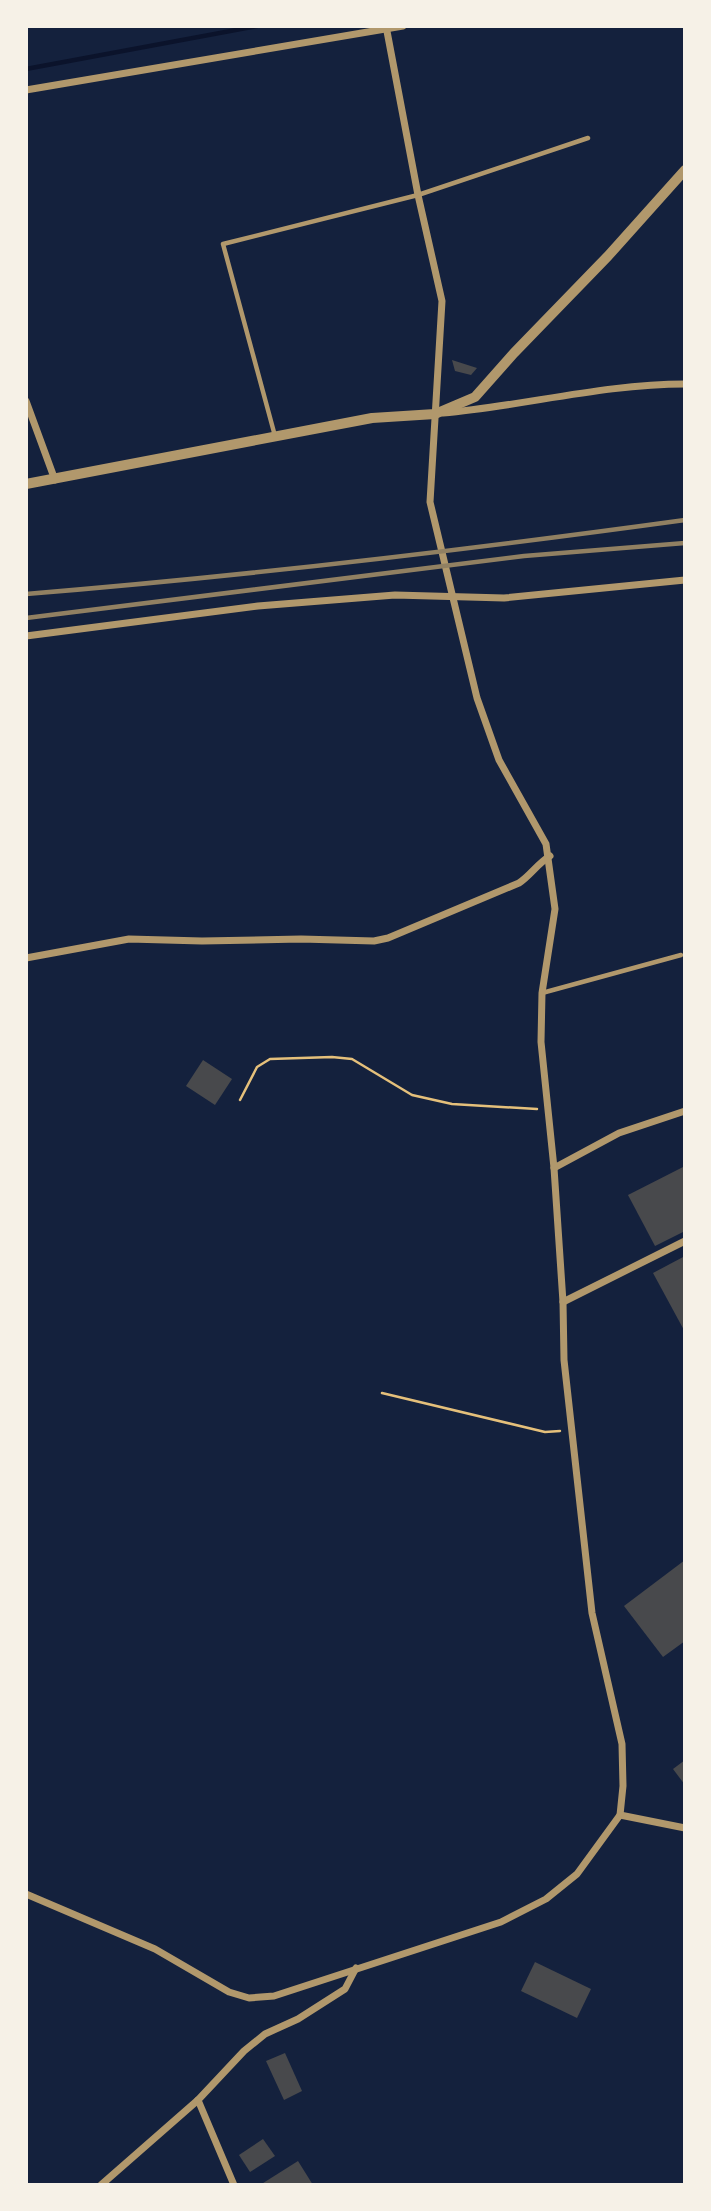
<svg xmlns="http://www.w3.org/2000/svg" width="711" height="2211" viewBox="0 0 711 2211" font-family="Cabin,sans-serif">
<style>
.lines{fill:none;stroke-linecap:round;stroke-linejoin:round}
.stream{stroke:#0b132b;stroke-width:4.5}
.building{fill:#48494c}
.path{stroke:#e5c07b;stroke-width:2.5}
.service{stroke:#b1986c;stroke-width:4.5}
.minor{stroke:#b1986c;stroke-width:7}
.tertiary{stroke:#b1986c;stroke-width:10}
.rail{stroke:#918062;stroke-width:4.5}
</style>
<rect width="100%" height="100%" fill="#14213d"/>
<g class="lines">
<path class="stream" d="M26,69L257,26"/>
</g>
<g class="building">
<path d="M452,360L477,368L471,375L455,371Z"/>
<path d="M203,1060L232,1079L215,1105L186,1086Z"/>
<path d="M685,1166V1231L655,1246L628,1195Z"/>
<path d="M685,1256V1332L653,1273Z"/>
<path d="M685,1560V1641L663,1657L624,1606Z"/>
<path d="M685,1760V1785L673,1769Z"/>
<path d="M535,1962L591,1989L577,2018L521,1991Z"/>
<path d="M285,2053L302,2091L284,2100L266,2061Z"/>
<path d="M263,2139L275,2156L250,2172L239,2155Z"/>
<path d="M298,2161L313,2185H260Z"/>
</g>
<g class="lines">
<g class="path">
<path d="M240,1100L257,1067L270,1059L332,1057L352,1059L412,1095L452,1104L537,1109"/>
<path d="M382,1393L545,1432L560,1431"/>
</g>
<g class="service">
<path d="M275,436L223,244L418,195L588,138"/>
<path d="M542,993L681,955"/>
</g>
<g class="minor">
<path d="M26,90L403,26"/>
<path d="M26,401L55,480"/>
<path d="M443,413C523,406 604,384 685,384"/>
<path d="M26,636L258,606L395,595L504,598L685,580"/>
<path d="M26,958L129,939L202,941L301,939L374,941L388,938L519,883C531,875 537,864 550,856"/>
<path d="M554,1168L619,1133L685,1111"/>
<path d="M563,1302L685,1241"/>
<path d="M620,1815L685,1828"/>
<path d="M26,1894L155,1949L229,1992L249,1998L274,1996L501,1922L546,1899L577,1874L620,1815L623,1786L622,1744L592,1613L564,1360L563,1302L554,1168L541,1042L542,993L555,909L546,844L499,760L477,698L430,502L442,301L418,195L386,26"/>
<path d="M198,2100L234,2185"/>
<path d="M101,2185L198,2100L244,2051L265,2034L298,2019L345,1989L356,1968"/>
</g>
<path class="tertiary" d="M26,484L372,418L435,414L475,397L514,353L608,256L685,170"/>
<g class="rail">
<path d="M26,594C246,576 466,550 685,520"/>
<path d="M26,618L524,556L685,543"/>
</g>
</g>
<rect width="711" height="2211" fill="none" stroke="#f6f1e7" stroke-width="56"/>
</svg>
